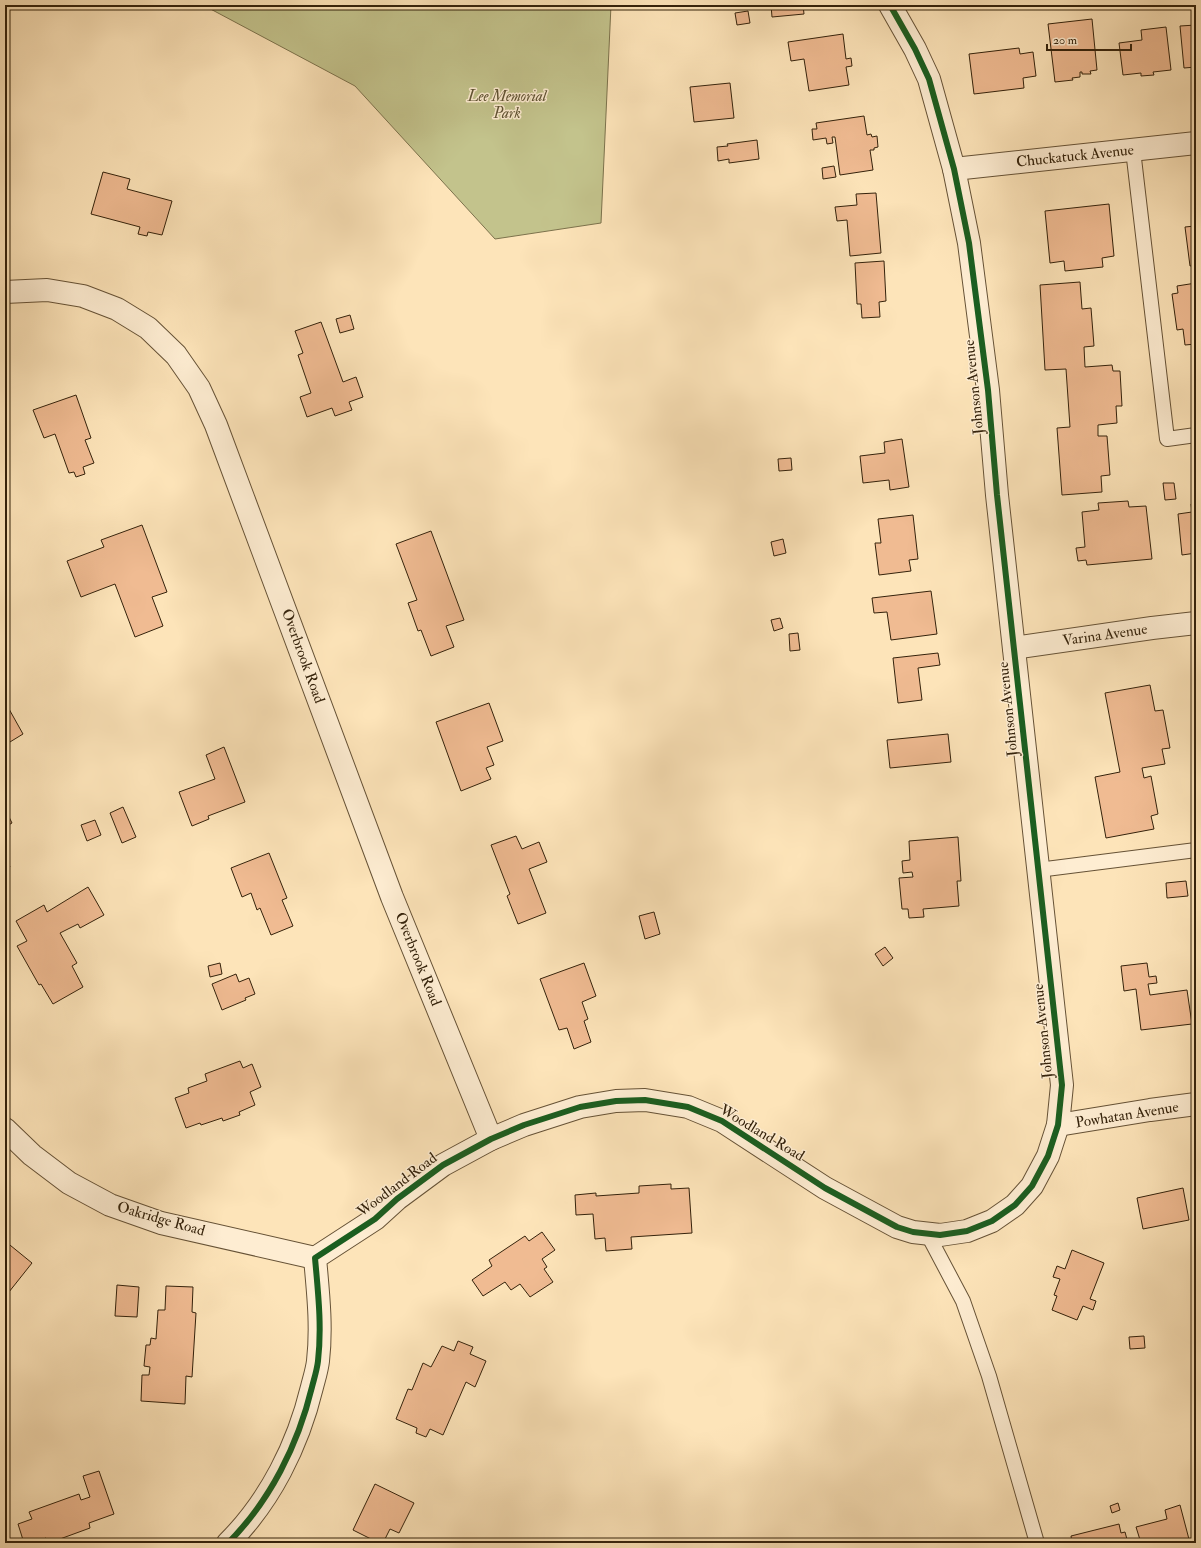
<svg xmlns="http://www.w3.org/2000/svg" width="1201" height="1548" viewBox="0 0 1201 1548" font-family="'IM FELL Double Pica',serif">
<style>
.green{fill:#c3c38c;stroke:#7c724c}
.building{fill:#f0bb92;stroke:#34220b}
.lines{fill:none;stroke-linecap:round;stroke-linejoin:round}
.lane-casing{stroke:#665236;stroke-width:16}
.street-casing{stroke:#665236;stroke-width:24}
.lane{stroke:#feedd2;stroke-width:14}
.street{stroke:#feedd2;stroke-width:22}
.cycleway-casing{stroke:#feedd2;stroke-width:8}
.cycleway{stroke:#1b5e20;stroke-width:6}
.labels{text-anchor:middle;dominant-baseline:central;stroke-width:3;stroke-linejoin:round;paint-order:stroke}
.park-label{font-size:15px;font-style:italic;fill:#5f5232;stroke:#feedd2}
.street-label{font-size:15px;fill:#34220b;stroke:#feedd2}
</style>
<rect width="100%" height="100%" fill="#fde4b9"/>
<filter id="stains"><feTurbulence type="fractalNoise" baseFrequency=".005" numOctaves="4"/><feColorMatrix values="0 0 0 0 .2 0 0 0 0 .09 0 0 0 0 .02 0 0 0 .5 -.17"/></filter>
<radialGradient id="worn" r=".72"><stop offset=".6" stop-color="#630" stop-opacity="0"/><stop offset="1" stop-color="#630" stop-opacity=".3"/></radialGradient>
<path class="green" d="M203,5H611L601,223L495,239L355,86Z"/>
<g class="building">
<path d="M771,5H803L804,14L772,17Z"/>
<path d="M748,11L750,23L737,25L735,13Z"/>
<path d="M1092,19L1097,70L1090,71L1091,74H1082V72H1080V77L1072,78L1073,80L1055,82L1048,24Z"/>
<path d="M1196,25V67L1184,68L1180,26Z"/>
<path d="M1166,27L1171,70L1153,72L1154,75L1141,76V73L1123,75L1119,43L1142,40L1141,30Z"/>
<path d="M843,34L846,59L851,58L852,66L846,67L849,85L809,91L804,59L791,61L788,42Z"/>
<path d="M1019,48L1020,54L1033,52L1036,76L1023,78L1024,88L974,94L969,54Z"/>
<path d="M730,83L734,118L694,122L690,87Z"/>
<path d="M864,116L867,135L871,134L872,137L877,136L878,147L874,148V150H870L873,170L840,175L835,137H832L833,143L827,144L826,138L813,140L812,129H817L816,123Z"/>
<path d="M757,140L759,159L729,163V159L718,161L717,147L728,146L727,144Z"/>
<path d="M834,166L836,177L823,179L822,168Z"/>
<path d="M103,172L130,179L127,189L172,201L162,235L148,232L147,236L138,234L140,227L91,214Z"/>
<path d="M876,193L881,253L850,256L847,220L837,221L835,207L857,205L856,194Z"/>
<path d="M1196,203V265L1190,266L1185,227L1195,226L1192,204Z"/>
<path d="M1109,204L1114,256L1102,258L1103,267L1065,271L1064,261L1050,263L1045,211Z"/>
<path d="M884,261L886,301L879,302L880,317L862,318L861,304H857L855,263Z"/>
<path d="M1080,282L1082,309L1091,308L1094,346L1084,347L1085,367L1112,365L1113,371H1120L1122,406H1116L1117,423L1098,425V436H1107L1110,475L1101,476L1102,492L1062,495L1057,428L1070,427L1066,369L1045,370L1040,285Z"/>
<path d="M1196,283V344L1185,345L1183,329L1177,330L1172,294L1178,293L1177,286Z"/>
<path d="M350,315L354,329L340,333L336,319Z"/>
<path d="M321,322L343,382L356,377L363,397L349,402L352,410L335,416L332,408L307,417L300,397L311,393L298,355L303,353L295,331Z"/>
<path d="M76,395L91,438L85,440L94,463L83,467L85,474L76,477L74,472L69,473L55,434L44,438L33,410Z"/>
<path d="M902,439L909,487L890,490L889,480L863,483L860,456L885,453L884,442Z"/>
<path d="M791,458L792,470L779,471L778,459Z"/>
<path d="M1163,483H1174L1176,499L1165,500Z"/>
<path d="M1128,501L1129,507L1146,506L1152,559L1087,565L1086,560L1078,561L1076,548L1085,547L1082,512L1099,510L1098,503Z"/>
<path d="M1191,504H1196V553L1182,555L1178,514L1192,512Z"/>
<path d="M913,515L918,559L909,560L911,571L879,575L875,543H881L878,519Z"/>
<path d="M142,525L167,592L152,597L163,626L135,637L115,584L81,597L67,561L104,547L101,540Z"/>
<path d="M431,531L464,620L446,626L454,647L431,656L421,630L418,631L408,603L417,600L396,544Z"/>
<path d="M783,539L786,553L774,556L771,542Z"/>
<path d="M931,591L937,634L891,640L887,612L874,613L872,598Z"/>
<path d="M780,618L783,628L774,631L771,620Z"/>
<path d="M798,633L800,650L790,651L789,634Z"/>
<path d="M938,653L940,665L918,668L922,700L898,703L893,658Z"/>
<path d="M1150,685L1155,711L1163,710L1170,748L1162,749L1165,764L1142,768L1144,778L1151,776L1158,814L1151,816L1154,829L1106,838L1095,777L1120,772L1105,693Z"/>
<path d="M489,703L503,741L487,747L494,765L486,768L491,779L461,791L436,722Z"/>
<path d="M9,709L23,734L5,745V711Z"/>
<path d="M1196,711V737L1192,712Z"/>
<path d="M948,734L951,762L890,768L887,740Z"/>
<path d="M224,747L245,802L208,816L209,819L192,826L179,792L215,779L206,755Z"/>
<path d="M123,807L136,837L122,843L110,813Z"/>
<path d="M5,809L12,823L5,827Z"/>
<path d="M95,820L101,835L87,841L81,825Z"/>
<path d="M516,836L522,849L539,842L547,862L529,869L546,913L518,924L507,896L510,894L491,845Z"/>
<path d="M958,837L961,881H957L959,906L923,909L924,917L909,918L908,909H902L899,878L913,877L912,872L903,873L902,861L910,860L909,841Z"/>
<path d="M269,853L287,898L282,900L293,926L271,935L260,908L257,910L251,893L242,897L231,868Z"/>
<path d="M5,857L10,867L5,870Z"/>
<path d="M1186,881L1188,896L1167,898L1166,883Z"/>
<path d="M88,887L104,915L80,928L78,924L60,933L77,963L72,966L83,987L53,1004L41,984L39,985L17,946L27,941L16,921L44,905L47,912Z"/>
<path d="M654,912L660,934L645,939L639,916Z"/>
<path d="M885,947L893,958L883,966L875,954Z"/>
<path d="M220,963L222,974L210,977L208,966Z"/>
<path d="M584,963L596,996L582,1002L588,1019L584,1021L591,1042L574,1049L567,1028L559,1030L540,979Z"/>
<path d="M1147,963L1149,977L1156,976L1157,983L1148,984L1150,995L1187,990L1192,1024L1141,1030L1136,989L1124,991L1121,966Z"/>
<path d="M236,974L239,982L249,978L255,994L245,998L246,1000L222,1010L212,984Z"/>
<path d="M240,1061L243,1068L252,1064L261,1087L250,1092L255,1105L239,1112L240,1115L223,1121L222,1118L201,1125L200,1123L186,1128L175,1098L189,1093L188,1088L207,1081L205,1074Z"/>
<path d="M671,1184V1189L689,1188L692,1233L631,1237L632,1249L606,1251L605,1238L595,1239L593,1214L576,1215L575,1195L596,1193V1196L639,1193V1186Z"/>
<path d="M1183,1188L1189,1220L1143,1229L1137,1198Z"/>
<path d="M542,1232L555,1250L542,1259L547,1267L544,1269L553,1282L530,1297L520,1284L511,1290L505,1282L483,1296L472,1280L492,1266L489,1260L525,1236L529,1241Z"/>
<path d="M5,1241L32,1263L5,1297Z"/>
<path d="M1072,1250L1104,1263L1090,1299L1096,1301L1093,1310L1083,1306L1077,1320L1052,1310L1057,1296L1054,1295L1060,1279L1053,1277L1057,1266L1065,1269Z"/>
<path d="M117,1285L139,1287L137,1317L115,1316Z"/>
<path d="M166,1286L193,1287L192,1312L196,1313L192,1377L186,1376L185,1404L141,1401L142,1375H149L150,1367L144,1366L146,1345H150L151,1338L156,1339L158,1310H165Z"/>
<path d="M1144,1336L1145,1348L1130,1349L1129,1337Z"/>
<path d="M458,1341L473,1347L470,1354L486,1361L475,1387L466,1382L443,1435L430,1429L426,1437L416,1433L417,1428L396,1419L408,1389L412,1390L423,1363L431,1367L442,1346L454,1351Z"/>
<path d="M99,1471L114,1514L89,1523L90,1528L49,1543H47L46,1538L31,1543H24L18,1524L32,1519L29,1512L79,1494L81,1500L90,1497L83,1476Z"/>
<path d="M375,1484L414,1503L399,1533L390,1529L383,1543H379L353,1530Z"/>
<path d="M1118,1503L1120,1510L1112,1513L1110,1506Z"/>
<path d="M1180,1505L1190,1543H1141L1136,1527L1167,1519L1165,1510Z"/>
<path d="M1119,1524L1121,1533L1125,1532L1128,1543H1072L1071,1536Z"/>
</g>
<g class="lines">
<g class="lane-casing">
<g id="lane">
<path d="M1133,150L1167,439L1196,435"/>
<path d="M1038,870L1196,850"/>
<path d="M927,1233L963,1301L989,1376L1037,1543"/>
</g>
</g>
<g class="street-casing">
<g id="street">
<path d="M954,169L1196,143"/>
<path d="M5,292L47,290L83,296L117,309L148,328L176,355L199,388L216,425L392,897L491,1139"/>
<path d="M1014,648L1152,628L1196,623"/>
<path d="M1058,1125L1150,1110L1196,1104"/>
<path d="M5,1129L32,1155L69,1183L110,1205L161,1223L315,1258"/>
<path d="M228,1543C270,1501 298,1445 312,1387C314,1379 317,1370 318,1361C322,1326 318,1292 315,1258L375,1219L397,1199L443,1165L491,1139L524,1125L580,1107L616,1101L645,1100L688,1107L722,1121L825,1188L897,1227L913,1232L940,1235L967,1231L992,1221L1015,1205L1032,1186L1048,1156L1058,1125L1062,1085L997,495L988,390L969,243L954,169L929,79L915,49L890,5"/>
</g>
</g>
<use href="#lane" class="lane"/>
<use href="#street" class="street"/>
<g class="cycleway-casing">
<path id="cycleway" d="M228,1543C270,1501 298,1445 312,1387C314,1379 317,1370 318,1361C322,1326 318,1292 315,1258L375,1219L397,1199L443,1165L491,1139L524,1125L580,1107L616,1101L645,1100L688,1107L722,1121L825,1188L897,1227L913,1232L940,1235L967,1231L992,1221L1015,1205L1032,1186L1048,1156L1058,1125L1062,1085L997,495L988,390L969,243L954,169L929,79L915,49L890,5"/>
</g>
<use href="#cycleway" class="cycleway"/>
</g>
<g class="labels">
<g class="park-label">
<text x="507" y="96">Lee Memorial<tspan x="507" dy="17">Park</tspan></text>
</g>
<g class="street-label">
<text transform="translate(1075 156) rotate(-6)">Chuckatuck Avenue</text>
<text transform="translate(974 387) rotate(-96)">Johnson Avenue</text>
<text transform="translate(1105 635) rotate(-8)">Varina Avenue</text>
<text transform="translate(303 656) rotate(70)">Overbrook Road</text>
<text transform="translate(1008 709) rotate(-96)">Johnson Avenue</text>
<text transform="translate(418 959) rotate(68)">Overbrook Road</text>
<text transform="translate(1043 1031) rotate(-96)">Johnson Avenue</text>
<text transform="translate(1127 1115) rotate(-9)">Powhatan Avenue</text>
<text transform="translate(762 1133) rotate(31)">Woodland Road</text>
<text transform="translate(397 1185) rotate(-37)">Woodland Road</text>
<text transform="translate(161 1219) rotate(16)">Oakridge Road</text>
</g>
</g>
<rect width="1201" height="1548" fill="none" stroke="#fde4b9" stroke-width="20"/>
<rect x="6" y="6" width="1189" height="1536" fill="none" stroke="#34220b" stroke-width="2"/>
<rect x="10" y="10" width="1181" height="1528" fill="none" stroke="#34220b"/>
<path d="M1047 44v6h84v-6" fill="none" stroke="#34220b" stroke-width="2"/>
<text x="1053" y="44" font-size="12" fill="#34220b" stroke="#feedd2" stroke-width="3" paint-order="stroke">20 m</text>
<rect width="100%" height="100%" filter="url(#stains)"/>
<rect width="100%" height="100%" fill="url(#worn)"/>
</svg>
